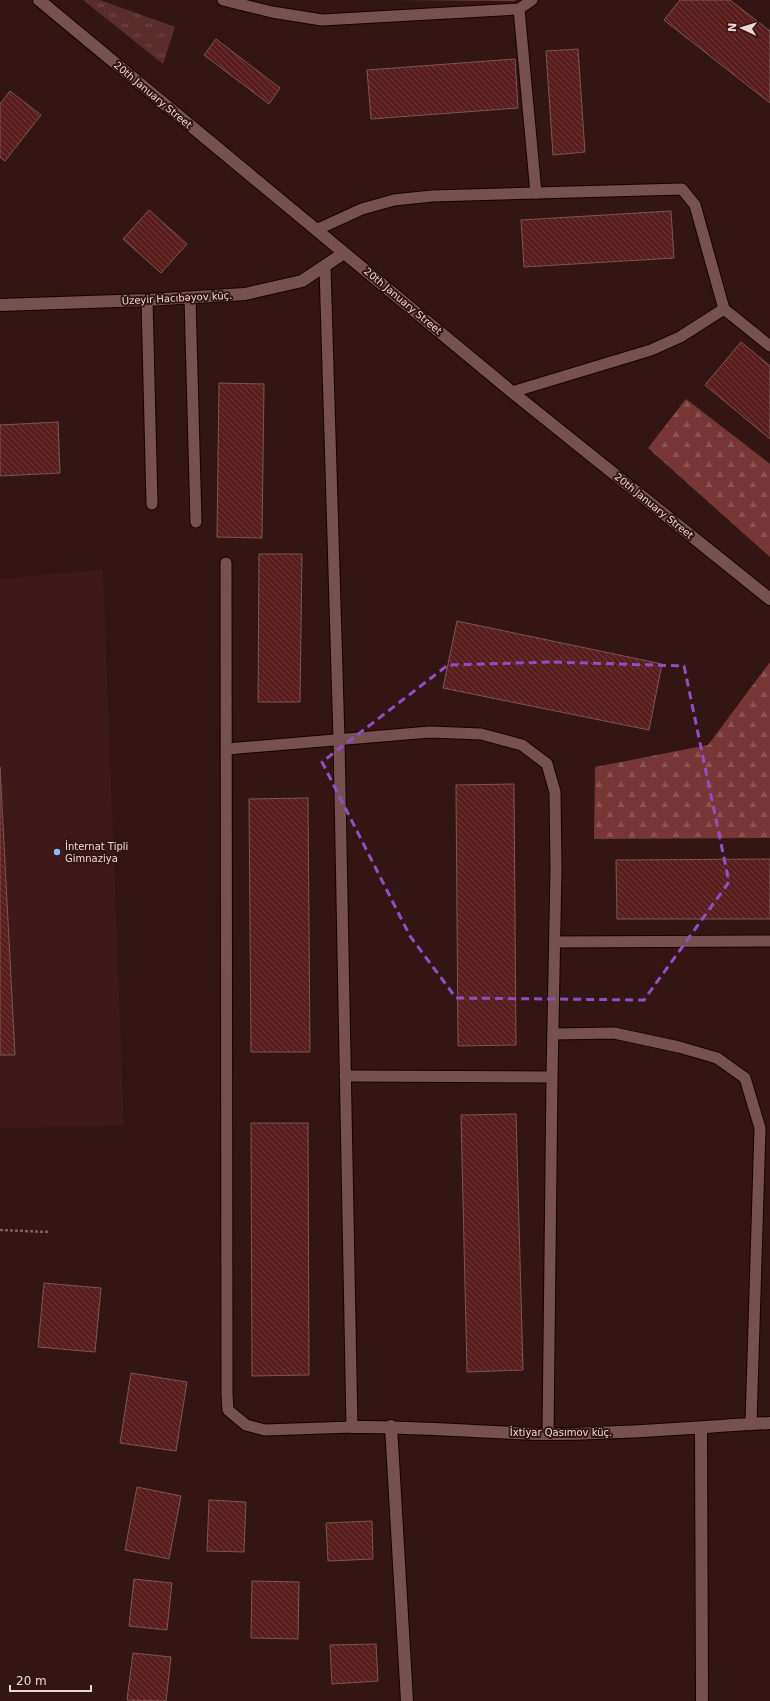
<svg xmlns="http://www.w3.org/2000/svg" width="770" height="1701" viewBox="0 0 770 1701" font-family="'DejaVu Sans',sans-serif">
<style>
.built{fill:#3f1919}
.grass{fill:url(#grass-tufts)}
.forest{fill:url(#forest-firs)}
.building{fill:url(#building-back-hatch);stroke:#7b5654}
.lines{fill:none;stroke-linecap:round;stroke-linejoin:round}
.service-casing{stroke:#190102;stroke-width:13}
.minor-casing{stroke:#190102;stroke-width:14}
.path{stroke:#7c615f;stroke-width:2.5;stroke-dasharray:3 2;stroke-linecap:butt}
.service{stroke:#765150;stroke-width:11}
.minor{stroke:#765150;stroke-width:12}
.marked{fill:none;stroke:#924ec3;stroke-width:3;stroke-dasharray:8 5;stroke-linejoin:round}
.poi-dot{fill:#88bafc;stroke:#331514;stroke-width:1.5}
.labels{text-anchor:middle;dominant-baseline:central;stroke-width:4;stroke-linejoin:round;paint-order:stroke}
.street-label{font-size:10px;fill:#edd7d5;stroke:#331514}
.poi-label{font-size:10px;fill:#edd7d5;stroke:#331514;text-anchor:start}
</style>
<defs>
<pattern id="grass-tufts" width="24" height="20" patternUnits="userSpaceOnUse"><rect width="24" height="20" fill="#5a2d2c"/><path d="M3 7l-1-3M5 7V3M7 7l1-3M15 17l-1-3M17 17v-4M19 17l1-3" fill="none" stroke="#724b4a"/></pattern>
<pattern id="forest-firs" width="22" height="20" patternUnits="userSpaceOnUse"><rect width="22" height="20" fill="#773736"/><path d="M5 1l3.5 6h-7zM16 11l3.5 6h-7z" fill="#8b5352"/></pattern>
<pattern id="building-back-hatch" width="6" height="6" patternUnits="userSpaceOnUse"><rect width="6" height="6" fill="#5a1d1e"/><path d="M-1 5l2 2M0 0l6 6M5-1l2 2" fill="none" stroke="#723d3e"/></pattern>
</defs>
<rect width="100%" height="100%" fill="#331514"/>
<path class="built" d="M103,569L124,1126L0,1128V579Z"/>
<path class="grass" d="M83,0H100L175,27L163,64Z"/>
<g class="forest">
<path d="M395,0H516L514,1Z"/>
<path d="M686,399L770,464V557L648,448Z"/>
<path d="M770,662V838L594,839L595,767L708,745Z"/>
</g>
<g class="building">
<path d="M680,0H730L770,31V103L664,20Z"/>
<path d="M216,39L280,88L269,104L204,55Z"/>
<path d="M578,49L585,152L553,155L546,51Z"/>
<path d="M515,59L518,108L371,119L367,70Z"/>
<path d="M10,91L41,115L5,161L0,157V104Z"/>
<path d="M149,210L187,244L161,273L123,239Z"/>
<path d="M671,211L674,258L524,267L521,220Z"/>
<path d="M741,342L770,366V439L705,385Z"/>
<path d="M219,383L264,384L262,538L217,537Z"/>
<path d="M58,422L60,473L0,476V425Z"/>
<path d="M259,554H302L300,702H258Z"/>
<path d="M457,621L662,664L649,730L443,688Z"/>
<path d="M0,767L15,1055H0Z"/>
<path d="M514,784L516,1045L458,1046L456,785Z"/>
<path d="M308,798L310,1052H251L249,799Z"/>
<path d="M770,859V919H617L616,860Z"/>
<path d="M516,1114L523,1370L467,1372L461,1115Z"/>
<path d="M251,1123H308L309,1375L252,1376Z"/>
<path d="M44,1283L101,1288L95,1352L38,1347Z"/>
<path d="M131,1373L187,1382L176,1451L120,1443Z"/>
<path d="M137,1487L181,1496L169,1559L125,1550Z"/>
<path d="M209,1500L246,1502L244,1552L207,1551Z"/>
<path d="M372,1521L373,1559L328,1561L326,1523Z"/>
<path d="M134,1579L172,1583L167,1630L129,1626Z"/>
<path d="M252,1581L299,1582L298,1639L251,1638Z"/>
<path d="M376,1644L378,1681L332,1684L330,1645Z"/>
<path d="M133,1653L171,1657L166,1701L127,1700Z"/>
</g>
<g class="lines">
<g class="service-casing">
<g id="service">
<path d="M223,0L272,12L322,20L519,9L532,0"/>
<path d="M519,9L536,193"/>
<path d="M316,230L362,209L394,200L432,196L682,189L695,205L724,309"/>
<path d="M190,298L196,522"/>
<path d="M147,300L152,504"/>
<path d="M512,392L651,350L680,337L724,309L770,346"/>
<path d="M226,563L227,1394L228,1410L246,1425L265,1430L352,1427L339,739L325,267"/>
<path d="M227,749L430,732L481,734L522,745L547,764L555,792L556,869L552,1077L548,1434"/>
<path d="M555,942L770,941"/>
<path d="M553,1034L614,1033L679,1047L717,1058L745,1078L760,1128L751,1424"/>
<path d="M345,1076L552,1077"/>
</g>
</g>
<g class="minor-casing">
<g id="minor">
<path d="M39,0L512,392L770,599"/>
<path d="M0,305L147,300L245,294L302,281L344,253"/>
<path d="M391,1426L407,1701"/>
<path d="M352,1427C418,1426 484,1433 549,1434C623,1434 696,1427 770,1423"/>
<path d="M701,1428L702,1701"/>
</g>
</g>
<path class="path" d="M0,1230L48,1232"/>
<use href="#service" class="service"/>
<use href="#minor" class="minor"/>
</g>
<path class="marked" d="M554,662L684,666L729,882L644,1000L456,998L410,936L322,762L448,665Z"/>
<circle class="poi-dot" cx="57" cy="852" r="4"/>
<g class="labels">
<g class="street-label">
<text transform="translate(153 95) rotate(40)">20th January Street</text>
<text transform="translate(177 298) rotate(-3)">Üzeyir Hacıbəyov küç.</text>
<text transform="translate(403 301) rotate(40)">20th January Street</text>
<text transform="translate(654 506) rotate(39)">20th January Street</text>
<text x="561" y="1432">İxtiyar Qasımov küç.</text>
</g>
<g class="poi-label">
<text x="65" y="846">İnternat Tipli<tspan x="65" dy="12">Gimnaziya</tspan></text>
</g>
</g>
<g transform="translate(742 28) rotate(274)" stroke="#331514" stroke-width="3" paint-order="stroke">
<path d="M0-3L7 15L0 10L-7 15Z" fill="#edd7d5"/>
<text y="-6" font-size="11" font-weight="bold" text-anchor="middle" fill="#edd7d5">N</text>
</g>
<path d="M10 1685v6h81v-6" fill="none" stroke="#edd7d5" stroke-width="2"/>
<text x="16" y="1685" font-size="12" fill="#edd7d5" stroke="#331514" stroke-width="3" paint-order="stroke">20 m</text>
</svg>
